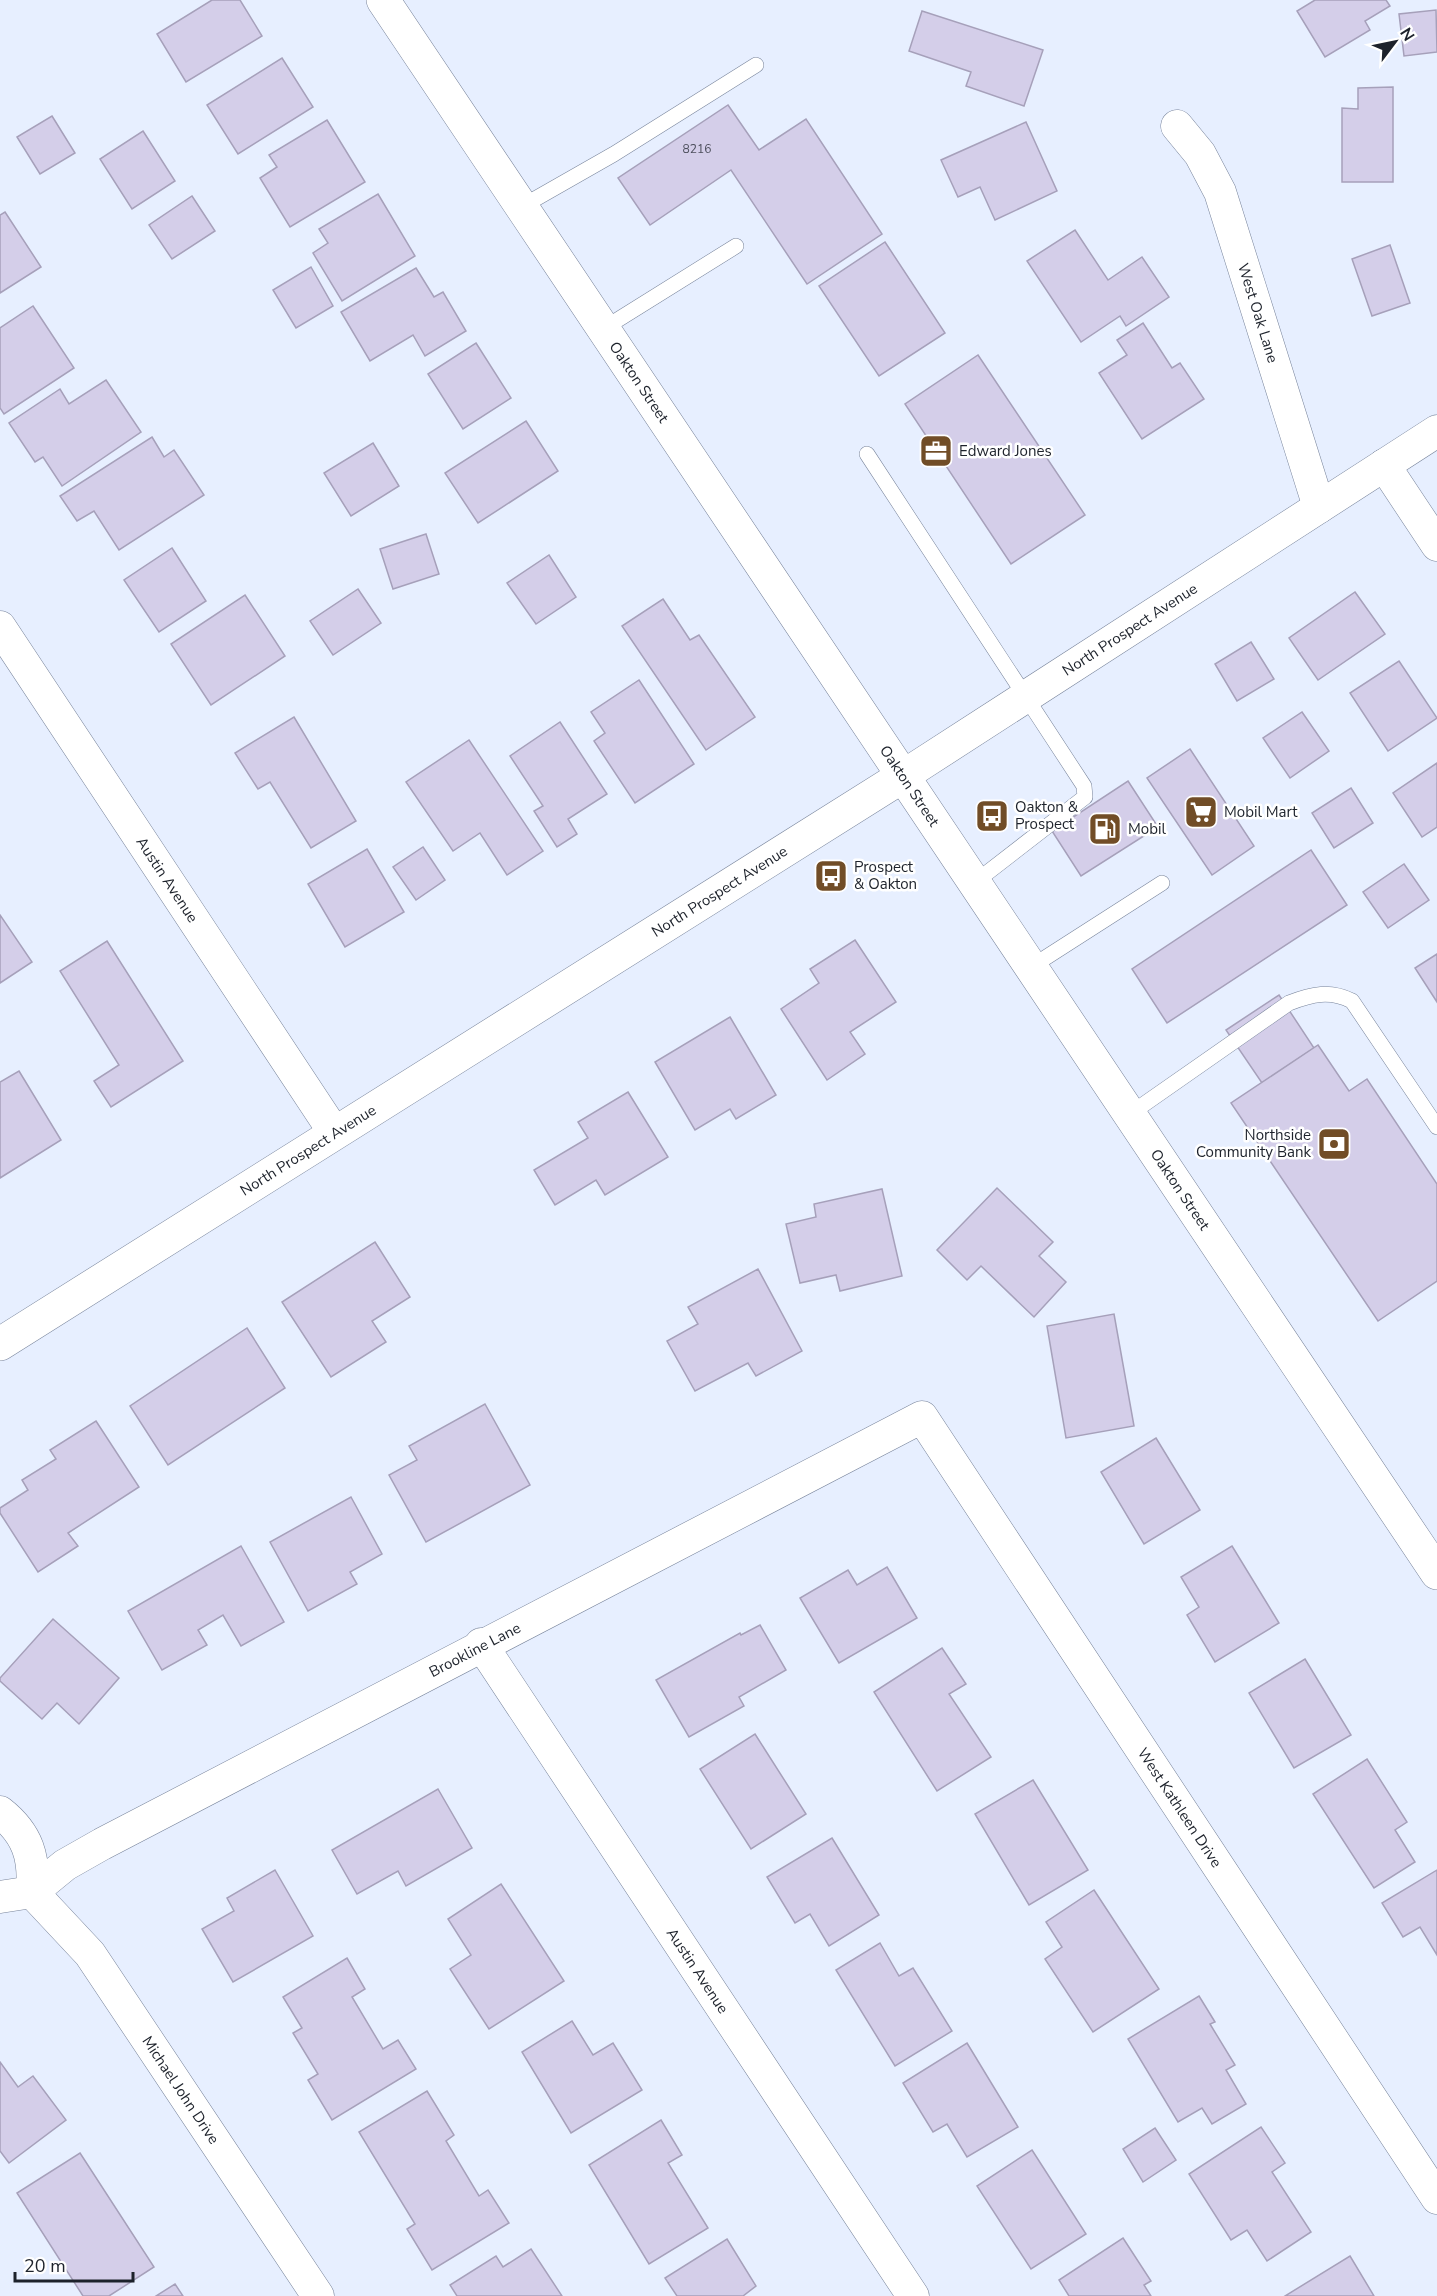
<svg xmlns="http://www.w3.org/2000/svg" width="1437" height="2296" viewBox="0 0 1437 2296" font-family="'Nunito Sans',sans-serif">
<style>
.building{fill:#d4cee9;stroke:#a6a0ba;stroke-width:1.5}
.lines{fill:none;stroke-linecap:round;stroke-linejoin:round}
.service-casing{stroke:#78849b;stroke-width:16}
.minor-casing{stroke:#78849b;stroke-width:33}
.tertiary-casing{stroke:#78849b;stroke-width:34}
.secondary-casing{stroke:#78849b;stroke-width:34}
.service{stroke:#fff;stroke-width:15}
.minor{stroke:#fff;stroke-width:32}
.tertiary{stroke:#fff;stroke-width:33}
.secondary{stroke:#fff;stroke-width:33}
.labels{text-anchor:middle;dominant-baseline:central;stroke-width:5;stroke-linejoin:round;paint-order:stroke}
.number-label{font-size:12px;fill:#4b4d5a}
.street-label{font-size:15px;fill:#1d222b;stroke:#fff}
.poi-label{font-size:15px;fill:#1d222b;stroke:#fff;text-anchor:start}
</style>
<rect width="100%" height="100%" fill="#e7efff"/>
<g class="building">
<path d="M212,0H240L262,36L186,82L157,34Z"/>
<path d="M1315,0H1386L1390,6L1365,21L1370,30L1325,57L1297,11Z"/>
<path d="M1436,10L1437,52L1404,56L1399,14Z"/>
<path d="M922,11L1043,50L1024,106L966,86L971,72L909,51Z"/>
<path d="M282,58L313,107L238,154L207,105Z"/>
<path d="M1393,87V182H1342V108L1358,109V88Z"/>
<path d="M728,105L759,150L806,119L882,234L807,284L731,170L650,225L618,178Z"/>
<path d="M52,116L75,153L40,174L17,137Z"/>
<path d="M327,120L365,182L290,227L260,178L277,167L269,155Z"/>
<path d="M1026,122L1057,191L995,220L980,187L958,197L941,160Z"/>
<path d="M143,131L175,181L132,209L100,159Z"/>
<path d="M378,194L415,256L342,301L313,253L328,243L319,229Z"/>
<path d="M192,196L215,231L172,259L149,225Z"/>
<path d="M5,212L41,267L0,293V215Z"/>
<path d="M1075,230L1108,280L1142,257L1169,297L1126,326L1120,316L1081,342L1027,261Z"/>
<path d="M885,242L945,333L879,376L819,286Z"/>
<path d="M1390,245L1410,303L1372,316L1352,259Z"/>
<path d="M311,267L333,306L296,328L273,290Z"/>
<path d="M416,268L434,297L443,292L466,331L425,356L413,335L370,361L341,312Z"/>
<path d="M33,306L74,368L4,414L0,408V328Z"/>
<path d="M1143,323L1172,368L1180,363L1204,399L1142,439L1099,373L1127,355L1117,340Z"/>
<path d="M476,343L511,398L463,429L428,374Z"/>
<path d="M978,355L1085,515L1011,564L905,404Z"/>
<path d="M106,380L141,432L62,486L43,457L35,462L9,423L60,389L69,404Z"/>
<path d="M526,421L558,471L478,523L445,473Z"/>
<path d="M152,437L164,457L174,450L204,495L119,550L94,511L77,521L60,496Z"/>
<path d="M373,443L399,486L351,516L324,473Z"/>
<path d="M426,534L439,574L393,589L380,549Z"/>
<path d="M172,548L206,601L159,632L124,580Z"/>
<path d="M549,555L576,597L536,624L507,583Z"/>
<path d="M358,589L381,623L333,655L310,621Z"/>
<path d="M1355,592L1385,634L1318,680L1289,638Z"/>
<path d="M245,595L285,656L211,705L171,644Z"/>
<path d="M663,599L690,640L699,635L755,717L706,750L622,626Z"/>
<path d="M1251,642L1274,679L1237,701L1215,664Z"/>
<path d="M1399,661L1437,718L1388,751L1350,693Z"/>
<path d="M639,680L694,764L635,803L594,741L605,733L591,712Z"/>
<path d="M1302,712L1329,751L1290,778L1263,738Z"/>
<path d="M294,717L356,821L311,848L270,782L258,789L235,753Z"/>
<path d="M560,722L607,794L568,819L577,834L557,847L534,811L543,806L510,756Z"/>
<path d="M469,740L543,851L507,875L480,833L453,851L406,782Z"/>
<path d="M1190,749L1254,846L1212,875L1147,778Z"/>
<path d="M1437,763V827L1422,837L1393,793Z"/>
<path d="M1128,781L1158,827L1081,876L1052,831Z"/>
<path d="M1351,788L1373,823L1334,848L1312,813Z"/>
<path d="M423,847L445,880L416,900L393,867Z"/>
<path d="M367,849L404,912L345,947L308,884Z"/>
<path d="M1311,850L1347,905L1167,1023L1132,969Z"/>
<path d="M1404,864L1429,900L1388,928L1363,892Z"/>
<path d="M0,915L32,962L0,983Z"/>
<path d="M855,940L896,1002L850,1032L865,1054L827,1080L781,1009L819,983L810,969Z"/>
<path d="M107,941L183,1061L111,1107L94,1081L119,1065L60,971Z"/>
<path d="M1437,954V1002L1415,968Z"/>
<path d="M1279,995L1314,1048L1262,1083L1226,1030Z"/>
<path d="M730,1017L776,1095L736,1119L730,1109L695,1130L655,1062Z"/>
<path d="M1318,1045L1349,1091L1367,1079L1437,1184V1281L1378,1321L1231,1103Z"/>
<path d="M19,1071L61,1140L0,1178V1082Z"/>
<path d="M628,1092L668,1157L605,1195L596,1180L555,1205L534,1170L588,1138L578,1122Z"/>
<path d="M997,1188L1053,1242L1039,1256L1066,1282L1034,1317L981,1266L967,1280L937,1250Z"/>
<path d="M882,1189L902,1276L840,1291L836,1275L800,1283L786,1224L816,1217L814,1204Z"/>
<path d="M375,1242L410,1297L372,1321L386,1342L331,1377L282,1302Z"/>
<path d="M758,1269L802,1351L756,1376L748,1363L695,1391L667,1341L698,1324L688,1307Z"/>
<path d="M1114,1314L1134,1426L1066,1438L1047,1326Z"/>
<path d="M247,1328L285,1388L168,1465L130,1406Z"/>
<path d="M485,1404L530,1485L426,1542L389,1475L417,1460L409,1446Z"/>
<path d="M96,1421L139,1487L68,1533L78,1546L38,1572L0,1513V1508L28,1490L22,1480L56,1459L50,1450Z"/>
<path d="M1156,1438L1200,1510L1144,1544L1101,1472Z"/>
<path d="M351,1497L382,1554L350,1572L357,1584L308,1611L270,1542Z"/>
<path d="M241,1546L284,1622L241,1646L223,1615L198,1630L207,1645L162,1670L128,1611Z"/>
<path d="M1232,1546L1279,1623L1215,1662L1187,1615L1199,1607L1181,1577Z"/>
<path d="M887,1567L917,1618L839,1663L800,1598L848,1570L857,1585Z"/>
<path d="M53,1619L119,1678L79,1724L57,1703L42,1719L0,1681V1678Z"/>
<path d="M760,1625L786,1670L739,1697L744,1706L689,1737L656,1680L740,1633L741,1635Z"/>
<path d="M942,1648L966,1684L949,1694L991,1757L937,1791L874,1692Z"/>
<path d="M1305,1659L1351,1735L1294,1768L1249,1693Z"/>
<path d="M755,1734L806,1814L751,1849L700,1769Z"/>
<path d="M1367,1759L1407,1822L1395,1830L1415,1862L1374,1888L1313,1794Z"/>
<path d="M1033,1780L1088,1870L1029,1905L975,1814Z"/>
<path d="M438,1789L472,1848L406,1886L398,1871L357,1894L332,1850Z"/>
<path d="M832,1838L879,1915L829,1946L810,1914L795,1923L767,1877Z"/>
<path d="M275,1870L313,1936L233,1982L202,1929L234,1911L227,1898Z"/>
<path d="M1437,1870V1955L1420,1927L1403,1937L1382,1903Z"/>
<path d="M501,1884L564,1981L489,2029L450,1969L471,1955L448,1919Z"/>
<path d="M1094,1890L1159,1989L1093,2032L1045,1959L1062,1947L1046,1922Z"/>
<path d="M880,1943L899,1976L913,1968L952,2031L895,2066L836,1970Z"/>
<path d="M347,1958L365,1989L352,1997L383,2049L398,2040L416,2069L332,2120L308,2080L318,2074L293,2033L302,2028L283,1997Z"/>
<path d="M1199,1996L1215,2022L1210,2024L1235,2065L1226,2070L1246,2104L1212,2124L1202,2108L1178,2122L1128,2039Z"/>
<path d="M572,2021L593,2055L613,2043L642,2090L571,2133L522,2052Z"/>
<path d="M967,2043L1018,2127L967,2157L947,2124L933,2132L903,2083Z"/>
<path d="M0,2062L18,2087L33,2076L66,2120L9,2163L0,2151Z"/>
<path d="M427,2091L454,2135L446,2141L479,2196L488,2190L509,2223L432,2270L407,2229L415,2224L359,2132Z"/>
<path d="M661,2120L682,2155L668,2163L708,2228L649,2264L589,2165Z"/>
<path d="M1261,2127L1285,2163L1272,2172L1311,2232L1267,2261L1247,2230L1231,2240L1189,2174Z"/>
<path d="M1155,2128L1176,2160L1143,2182L1123,2149Z"/>
<path d="M1032,2150L1086,2234L1031,2269L977,2186Z"/>
<path d="M80,2153L154,2267L109,2296H83L17,2193Z"/>
<path d="M1123,2238L1151,2281L1144,2285L1151,2296H1069L1059,2280Z"/>
<path d="M727,2239L756,2286L743,2296H677L665,2278Z"/>
<path d="M531,2249L562,2296H457L450,2285L496,2256L503,2267Z"/>
<path d="M1350,2256L1374,2296H1285Z"/>
<path d="M175,2284L183,2296H156Z"/>
</g>
<g class="lines">
<g class="service-casing">
<g id="service">
<path d="M521,207L614,154L756,65"/>
<path d="M603,329L736,246"/>
<path d="M867,454L1084,786L1085,797L974,883"/>
<path d="M1031,967L1162,883"/>
<path d="M1130,1114L1289,1003C1312,994 1330,990 1352,1001L1437,1127"/>
</g>
</g>
<g class="minor-casing">
<g id="minor">
<path id="s1" d="M1177,126L1200,154L1220,192L1319,507"/>
<path d="M1384,465L1437,545"/>
<path id="s2" d="M0,627L334,1132"/>
<path id="s3" d="M903,776L1437,431"/>
<path id="s4" d="M481,1644L913,2296"/>
<path id="s5" d="M0,1812C28,1834 35,1858 32,1892L90,1954L318,2296"/>
<path id="s6" d="M0,1897L32,1892L65,1865L102,1844L922,1417L1437,2198"/>
</g>
</g>
<g class="tertiary-casing">
<g id="tertiary">
<path id="s7" d="M0,1344L903,776"/>
</g>
</g>
<g class="secondary-casing">
<g id="secondary">
<path id="s8" d="M383,0L1437,1573"/>
</g>
</g>
<use href="#service" class="service"/>
<use href="#minor" class="minor"/>
<use href="#tertiary" class="tertiary"/>
<use href="#secondary" class="secondary"/>
</g>
<defs>
<g id="office-square" transform="scale(1.725)"><rect x="-9" y="-9" width="18" height="18" rx="4" fill="#714d27" stroke="#fff"/><path d="M-6-3h4V-5.5h4V-3h4V5H-6ZM-1-4.5V-3h2v-1.5ZM-6 0V1H6V0Z" fill="#fff"/></g>
<g id="supermarket-square" transform="scale(1.725)"><rect x="-9" y="-9" width="18" height="18" rx="4" fill="#714d27" stroke="#fff"/><path d="M-6-5.5h2.5l.6 2H6L4.5 2H-2.5L-4.4-4H-6ZM-1.5 3.2a1.3 1.3 0 1 0 .1 0ZM3 3.2a1.3 1.3 0 1 0 .1 0Z" fill="#fff"/></g>
<g id="bus-square" transform="scale(1.725)"><rect x="-9" y="-9" width="18" height="18" rx="4" fill="#714d27" stroke="#fff"/><path d="M-5-6H5V4H4V6H2V4H-2V6H-4V4H-5ZM-3.5-4V0h7V-4ZM-3.5 1.2v1.5H-2V1.2ZM2 1.2v1.5H3.5V1.2Z" fill="#fff"/></g>
<g id="fuel-square" transform="scale(1.725)"><rect x="-9" y="-9" width="18" height="18" rx="4" fill="#714d27" stroke="#fff"/><path d="M-5.5-6h7V0h2V4h1.3V-2.5L3-4.5l.8-.8L6-3V5H2.5V1h-1V6h-7ZM-4.2-4.7v3.2H.2V-4.7Z" fill="#fff"/></g>
<g id="bank-square" transform="scale(1.725)"><rect x="-9" y="-9" width="18" height="18" rx="4" fill="#714d27" stroke="#fff"/><path d="M-6-4H6V4H-6ZM0-2.3a2.3 2.3 0 1 0 0 4.6a2.3 2.3 0 1 0 0-4.6Z" fill="#fff"/></g>
</defs>
<g fill-rule="evenodd">
<use href="#office-square" x="936" y="451"/>
<use href="#supermarket-square" x="1201" y="812"/>
<use href="#bus-square" x="992" y="816"/>
<use href="#fuel-square" x="1105" y="829"/>
<use href="#bus-square" x="831" y="876"/>
<use href="#bank-square" x="1334" y="1144"/>
</g>
<g class="labels">
<g class="number-label">
<text x="697" y="149">8216</text>
</g>
<g class="street-label">
<text stroke="none"><textPath href="#s1" startOffset="206">West Oak Lane</textPath></text>
<text stroke="none"><textPath href="#s8" startOffset="460">Oakton Street</textPath></text>
<text stroke="none"><textPath href="#s3" startOffset="270">North Prospect Avenue</textPath></text>
<text stroke="none"><textPath href="#s8" startOffset="946">Oakton Street</textPath></text>
<text stroke="none"><textPath href="#s2" startOffset="303">Austin Avenue</textPath></text>
<text stroke="none"><textPath href="#s7" startOffset="850">North Prospect Avenue</textPath></text>
<text stroke="none"><textPath href="#s7" startOffset="364">North Prospect Avenue</textPath></text>
<text stroke="none"><textPath href="#s8" startOffset="1432">Oakton Street</textPath></text>
<text stroke="none"><textPath href="#s6" startOffset="538">Brookline Lane</textPath></text>
<text stroke="none"><textPath href="#s6" startOffset="1510">West Kathleen Drive</textPath></text>
<text stroke="none"><textPath href="#s4" startOffset="392">Austin Avenue</textPath></text>
<text stroke="none"><textPath href="#s5" startOffset="339">Michael John Drive</textPath></text>
</g>
<g class="poi-label">
<text x="959" y="451">Edward Jones</text>
<text x="1015" y="807">Oakton &amp;<tspan x="1015" dy="17">Prospect</tspan></text>
<text x="1224" y="812">Mobil Mart</text>
<text x="1128" y="829">Mobil</text>
<text x="854" y="867">Prospect<tspan x="854" dy="17">&amp; Oakton</tspan></text>
<text x="1311" y="1135" text-anchor="end">Northside<tspan x="1311" dy="17">Community Bank</tspan></text>
</g>
</g>
<g transform="translate(1395 42) rotate(58)" stroke="#ffffff" stroke-width="4.5" paint-order="stroke">
<path d="M0-4.5L10 22L0 15L-10 22Z" fill="#1d222b"/>
<text y="-9" font-size="16" font-weight="bold" text-anchor="middle" fill="#1d222b">N</text>
</g>
<path d="M15 2272v9h118v-9" fill="none" stroke="#1d222b" stroke-width="3"/>
<text x="24" y="2272" font-size="18" fill="#1d222b" stroke="#ffffff" stroke-width="4.5" paint-order="stroke">20 m</text>
</svg>
